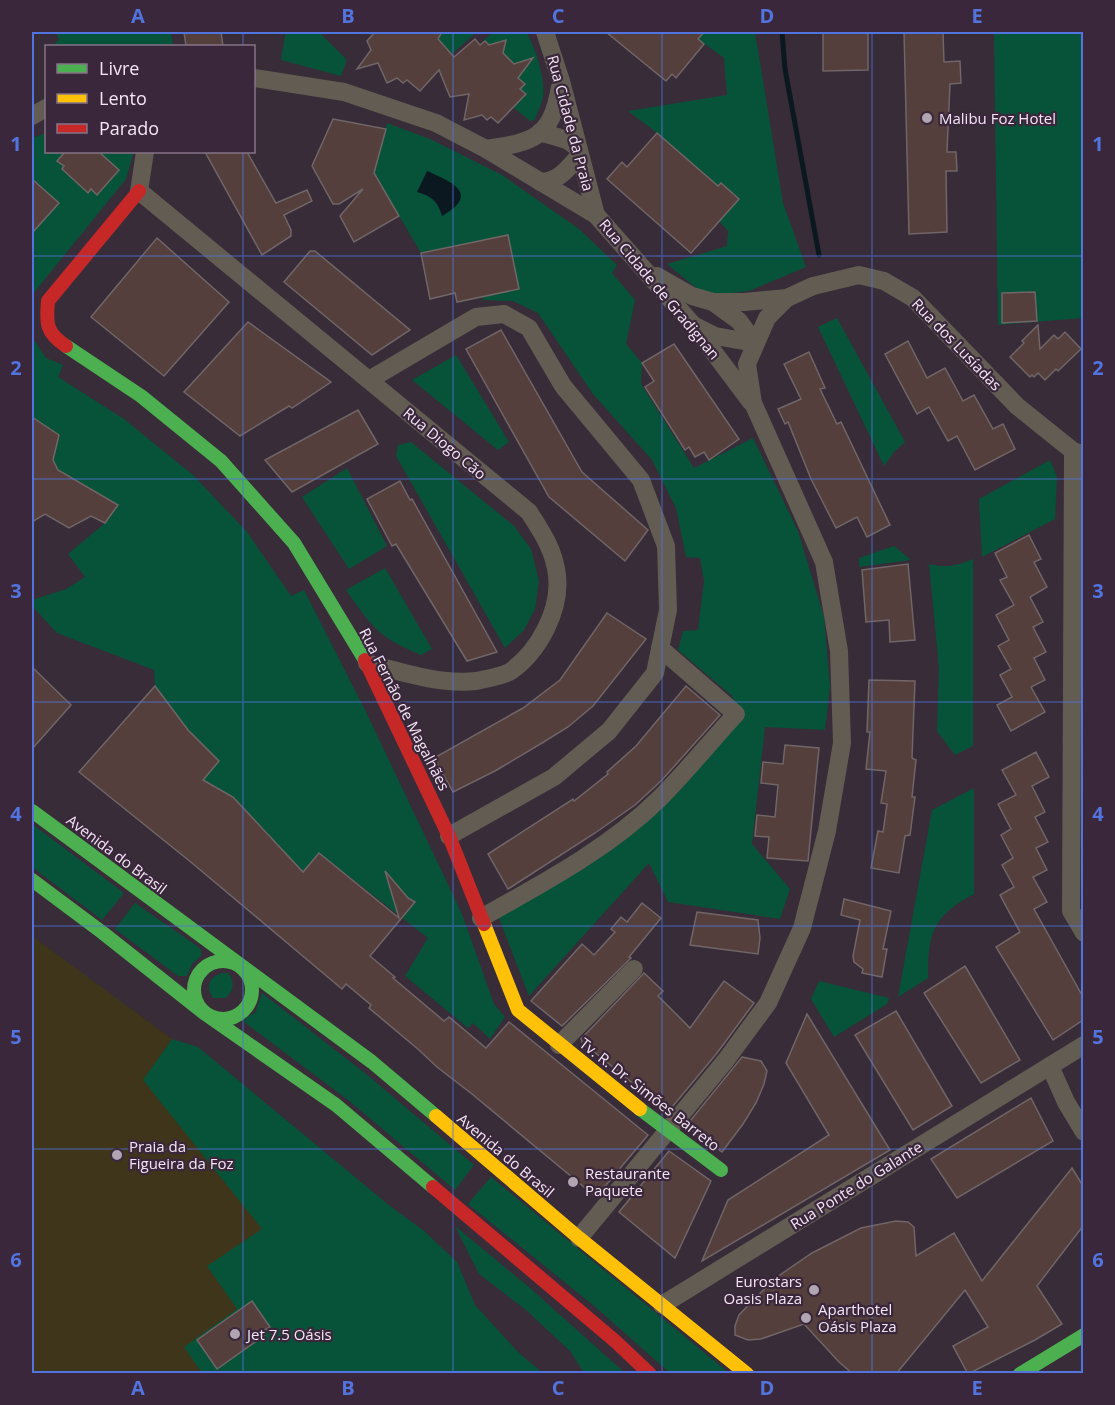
<svg xmlns="http://www.w3.org/2000/svg" width="1115" height="1405" viewBox="0 0 1115 1405" font-family="'Open Sans',sans-serif">
<style>
.green{fill:#07533a}
.sand{fill:#3e351a}
.water{fill:#0c1820}
.lines{fill:none;stroke-linecap:round;stroke-linejoin:round}
.stream{stroke:#0c1820;stroke-width:5}
.building{fill:#543f3c;stroke:#706567;stroke-width:1.5}
.street{stroke:#625c53;stroke-width:18}
.fast{stroke:#4caf50;stroke-width:14}
.slow{stroke:#ffc107;stroke-width:14}
.jam{stroke:#c62828;stroke-width:14}
.grid{fill:none;stroke:#5274df;stroke-width:1.5;stroke-opacity:0.55}
.poi-dot{fill:#b1a5b2;stroke:#3b273c;stroke-width:2}
.labels{text-anchor:middle;dominant-baseline:central;stroke-width:4.5;stroke-linejoin:round;paint-order:stroke}
.poi-label{font-size:15px;fill:#f3e6f4;stroke:#3b273c;text-anchor:start}
.street-label{font-size:15px;fill:#f3e6f4;stroke:#3b273c}
.neatline{fill:none;stroke:#5274df;stroke-width:2}
.grid-label{font-size:20px;text-anchor:middle;font-weight:bold;fill:#5274df}
</style>
<rect width="100%" height="100%" fill="#372c37"/>
<g class="green">
<path d="M55,32H171L173,46H53L59,39Z"/>
<path d="M288,32H319L347,60L341,76L281,60L285,35Z"/>
<path d="M442,32H477L447,58L438,39Z"/>
<path d="M493,32H526C535,46 546,80 543,97C542,104 537,113 535,120L530,121L513,107L526,94L520,89L525,84L518,78L514,64L503,53L504,45L500,42L491,47L484,40Z"/>
<path d="M703,32H755L783,203L806,267L749,291L706,296L667,264L727,246L728,231L719,221L739,199L721,183L718,186L657,133L628,111L727,95L724,58L698,39Z"/>
<path d="M994,32H1083V318L998,325Z"/>
<path d="M387,123L430,139L502,175L579,229L617,265L612,273L635,300L626,344L642,363L641,384L694,468L753,438L798,531L824,617L830,686L825,730L765,727L752,844L790,889L780,919L668,902L649,863L529,996L497,913L582,864L740,714L732,696L678,650L683,631L698,630L704,581L700,558L686,557L676,508L652,460L593,394L538,313L513,301L482,300L483,297L519,289L508,235L421,253L374,173Z"/>
<path d="M46,133V152H134L126,179L32,295V138Z"/>
<path d="M837,318L905,442L894,452L884,466L818,327Z"/>
<path d="M32,337L46,358L63,365L58,377L124,419L193,475L247,532L291,596L304,590L366,712L462,914L494,1004L505,1017L490,1039L473,1023L468,1028L405,976L428,938L319,853L303,872L233,797L211,785L201,783L218,761L188,730L155,686L154,670L57,633L32,606V600L66,589L85,577L68,554L105,523L118,505L58,470L49,454L37,420L32,423Z"/>
<path d="M456,355L509,442L498,450L412,380Z"/>
<path d="M411,442L514,526L531,549L539,581L535,609L524,630L505,648L396,456L398,445Z"/>
<path d="M1050,460L1057,477L1055,519L982,557L979,499Z"/>
<path d="M347,468L387,546L349,569L302,497Z"/>
<path d="M894,546L911,560L859,567V558Z"/>
<path d="M973,559V746L955,755L937,731L939,668L929,564C946,568 957,566 973,559Z"/>
<path d="M385,568L432,649L421,655C378,637 372,627 346,590Z"/>
<path d="M974,788V894C933,916 928,932 928,978L898,997L932,810Z"/>
<path d="M32,824L124,893L102,920L32,867Z"/>
<path d="M135,903L200,948L202,955L192,964L187,976H178L115,929Z"/>
<path d="M222,973H228C235,981 234,990 226,998H213C205,986 209,977 222,973Z"/>
<path d="M819,981L889,998L887,1004L834,1037L811,999Z"/>
<path d="M262,993L366,1074L474,1165L455,1190L348,1100L244,1022L247,1017L255,1013Z"/>
<path d="M172,1039L198,1047L390,1206L423,1230L457,1262L475,1305L519,1353L543,1373H202L183,1347L206,1266L142,1080Z"/>
<path d="M491,1177L729,1373H670L593,1305L468,1204Z"/>
<path d="M455,1226L530,1288L625,1373H584L570,1351L526,1310L479,1274Z"/>
</g>
<path class="sand" d="M32,936L172,1039L143,1080L262,1229L207,1266L237,1309L184,1347L202,1373H32Z"/>
<path class="water" d="M427,171C452,182 481,194 442,216C438,201 431,196 417,192Z"/>
<g class="lines">
<path class="stream" d="M782,32L785,69L819,255"/>
</g>
<g class="building">
<path d="M184,32H221L223,46H186Z"/>
<path d="M375,32H442L438,39L454,57L475,39L480,45L485,41L489,45L506,40L503,53L514,64L533,58L518,78L525,84L520,89L526,94L498,123L491,117L487,120L482,115L464,120L469,94L450,97L439,70L420,91L407,80L403,83L397,78L387,83L378,63L357,69L371,50L367,41Z"/>
<path d="M606,32H704L698,39L704,44L676,78L672,74L666,81Z"/>
<path d="M823,32H868V70L823,71Z"/>
<path d="M904,32H943L944,62L960,61L961,83L950,84L947,152H956L957,171H946L947,232L909,234Z"/>
<path d="M333,119L386,129L374,173L399,216L354,242L340,216L363,189L339,204H333L312,166Z"/>
<path d="M657,133L718,186L721,183L739,199L691,253L607,179L622,162L627,167Z"/>
<path d="M65,152H99L119,170L97,195L91,189L88,193L62,169L64,166L57,161Z"/>
<path d="M205,152H247L276,203L307,190L312,201L284,215L291,230V236L262,255Z"/>
<path d="M32,179L59,203L32,233Z"/>
<path d="M508,235L519,289L457,302L455,293L430,299L421,253Z"/>
<path d="M157,238L229,302L164,376L91,317Z"/>
<path d="M310,251H315L410,330L372,355L284,282Z"/>
<path d="M1035,292L1037,321L1002,323V293Z"/>
<path d="M248,322L331,382L292,408L289,406L240,436L184,392Z"/>
<path d="M1038,325L1040,349L1054,335L1058,339L1065,332L1081,349L1058,371L1056,369L1045,380L1038,373L1034,377L1032,375L1030,377L1010,357L1024,343L1022,341Z"/>
<path d="M501,330L582,472L648,530L625,561L549,497L466,349Z"/>
<path d="M908,341L927,378L945,368L963,401L974,395L993,429L1003,424L1015,449L975,470L957,436L948,441L929,407L917,414L885,354Z"/>
<path d="M674,344L739,439L709,460L704,452L695,457L689,447L685,450L645,387L654,381L642,363Z"/>
<path d="M809,352L825,388L820,389L837,424L841,422L890,525L867,537L857,517L836,528L811,479L788,422L785,424L778,409L801,399L784,364Z"/>
<path d="M358,410L378,444L292,492L265,460Z"/>
<path d="M32,417L59,435L53,460L58,470L118,505L105,523L91,516L69,528L45,514L32,522Z"/>
<path d="M400,481L410,500L412,499L497,652L467,661L396,544L392,546L367,499Z"/>
<path d="M1029,535L1041,559L1034,562L1047,587L1030,597L1043,622L1033,627L1046,652L1034,658L1045,680L1031,687L1045,712L1011,731L997,705L1012,697L1000,675L1011,669L998,646L1009,640L996,615L1014,605L1000,580L1007,577L995,553Z"/>
<path d="M908,564L915,640L890,642L889,620L866,622L862,570Z"/>
<path d="M607,613L646,639L593,706L568,727L542,743L495,771L453,792L434,758L523,708L560,680Z"/>
<path d="M32,667L71,705L32,749Z"/>
<path d="M869,680L915,681L912,758L916,760L912,797H915L910,835L905,836L899,873L871,868L878,831L883,832L887,804L881,803L886,771L866,769L870,732H867Z"/>
<path d="M155,686L188,730L219,761L203,780L233,797L303,872L319,853L399,918L385,871L408,898L415,902L370,956L395,977L393,978L444,1021L449,1017L486,1048L509,1022L648,1135L596,1197L472,1094L437,1067L419,1050L369,1008L371,1005L346,984L342,989L192,863L79,772Z"/>
<path d="M686,686L720,715L661,781L635,805L595,833L508,889L488,854L573,799L574,801L608,774L607,772L636,746Z"/>
<path d="M785,745L819,748L808,861L767,858L769,837L755,836L757,815L775,817L778,785L761,783L763,762L783,764Z"/>
<path d="M1036,752L1049,777L1032,786L1045,812L1035,817L1048,842L1036,848L1047,870L1033,877L1047,902L1034,909L1083,997V1020L1053,1040L996,947L1020,932L1000,895L1014,887L1002,865L1013,858L1001,835L1011,829L998,804L1016,795L1002,770Z"/>
<path d="M844,899L891,911L883,949H887L882,977L862,973L863,969L854,962L853,956L860,920L841,915Z"/>
<path d="M642,903L661,918L629,957L631,958L562,1026L531,1001L582,944L594,955L615,932L611,929L621,917L627,922Z"/>
<path d="M697,912L758,920L760,938L758,954L690,945Z"/>
<path d="M965,966L1020,1060L981,1083L924,993Z"/>
<path d="M644,973L663,991L658,996L690,1028L724,981L754,1003L717,1053L668,1112L582,1042L581,1039Z"/>
<path d="M896,1011L952,1106L913,1130L855,1035Z"/>
<path d="M807,1014L890,1150L702,1261L728,1200L829,1135L786,1063Z"/>
<path d="M742,1057L761,1061L767,1071L764,1084L756,1103L743,1124L722,1152L686,1126Z"/>
<path d="M1031,1098L1053,1141L957,1198L931,1159Z"/>
<path d="M669,1151L711,1181L675,1258L619,1212Z"/>
<path d="M1072,1168L1083,1186V1226L1037,1286L1062,1324L1035,1340L968,1374L953,1346L988,1327L965,1290L896,1374H853L839,1362L804,1324L761,1339L748,1340L735,1335V1326L739,1315L774,1279L812,1253L861,1228L896,1221L908,1222L914,1227L916,1256L954,1233L982,1281Z"/>
<path d="M252,1301L270,1327L262,1332L265,1335L217,1369L197,1340Z"/>
</g>
<g class="lines">
<g class="street">
<path d="M545,32L561,81L596,215"/>
<path d="M254,78L344,92L436,123L486,149L596,215L694,326L751,402"/>
<path d="M32,116L46,108"/>
<path d="M540,132L567,140L578,148"/>
<path d="M486,149C533,142 551,139 560,87"/>
<path d="M145,152L139,191L529,512C542,532 554,550 557,575C561,610 539,651 511,671C504,676 485,679 476,681C440,685 401,672 367,663"/>
<path d="M540,182C559,182 568,168 580,155"/>
<path d="M657,276L692,296L713,302H744L787,298L813,286L859,275L884,281L913,298L1017,406L1073,451L1084,455"/>
<path d="M713,302L739,321L755,343"/>
<path d="M695,326L715,336L755,343"/>
<path d="M369,380L476,317L504,314L529,328L563,386L641,480L666,546L668,610L655,673L609,731L554,777L449,836"/>
<path d="M1073,451L1071,911L1084,933"/>
<path d="M481,918C543,883 608,849 659,799C686,772 710,742 736,714L660,648"/>
<path d="M559,1045L634,969"/>
<path d="M1050,1066L1066,1102L1084,1132"/>
<path d="M579,1238L726,1060L768,1003L802,928L827,831L842,743L839,651L824,562L753,403L747,364L767,318L787,298"/>
<path d="M662,1305L1084,1045"/>
</g>
<g class="fast">
<path d="M66,346L141,396L221,461L294,543L365,660"/>
<path d="M32,811L372,1062L436,1116"/>
<path d="M32,880L103,933L204,1013L336,1105L433,1187"/>
<circle cx="223" cy="990" r="29"/>
<path d="M640,1109L721,1170"/>
<path d="M1020,1374L1084,1335"/>
</g>
<g class="slow">
<path d="M484,924L518,1010L640,1109"/>
<path d="M436,1116L579,1238L747,1374"/>
</g>
<g class="jam">
<path d="M66,346C46,333 46,323 48,301L139,191"/>
<path d="M365,660L449,836L484,924"/>
<path d="M433,1187L615,1341L650,1374"/>
</g>
</g>
<path class="grid" d="M243,32V46M453,32V1374M662,32V1374M872,32V1374M243,152V1374M32,256H1084M32,479H1084M32,702H1084M32,926H1084M32,1149H1084"/>
<g class="poi-dot">
<circle cx="927" cy="118" r="6"/>
<circle cx="117" cy="1155" r="6"/>
<circle cx="573" cy="1182" r="6"/>
<circle cx="814" cy="1290" r="6"/>
<circle cx="806" cy="1318" r="6"/>
<circle cx="235" cy="1334" r="6"/>
</g>
<g class="labels">
<g class="poi-label">
<text x="939" y="118">Malibu Foz Hotel</text>
<text x="129" y="1146">Praia da<tspan x="129" dy="17">Figueira da Foz</tspan></text>
<text x="585" y="1173">Restaurante<tspan x="585" dy="17">Paquete</tspan></text>
<text x="802" y="1281" text-anchor="end">Eurostars<tspan x="802" dy="17">Oasis Plaza</tspan></text>
<text x="818" y="1309">Aparthotel<tspan x="818" dy="17">Oásis Plaza</tspan></text>
<text x="247" y="1334">Jet 7.5 Oásis</text>
</g>
<g class="street-label">
<text transform="translate(571 123) rotate(75)">Rua Cidade da Praia</text>
<text transform="translate(660 289) rotate(50)">Rua Cidade de Gradignan</text>
<text transform="translate(957 344) rotate(46)">Rua dos Lusíadas</text>
<text transform="translate(445 443) rotate(40)">Rua Diogo Cão</text>
<text transform="translate(405 709) rotate(63)">Rua Fernão de Magalhães</text>
<text transform="translate(117 854) rotate(37)">Avenida do Brasil</text>
<text transform="translate(650 1094) rotate(38)">Tv. R. Dr. Simões Barreto</text>
<text transform="translate(506 1155) rotate(40)">Avenida do Brasil</text>
<text transform="translate(856 1185) rotate(-32)">Rua Ponte do Galante</text>
</g>
</g>
<rect width="1115" height="1405" fill="none" stroke="#3b273c" stroke-width="66"/>
<rect x="45" y="45" width="210" height="108" fill="#3b273c" stroke="#857386" stroke-width="1.5"/>
<rect x="57" y="64" width="30" height="9" fill="#4caf50" stroke="#857386" stroke-width="1.5"/>
<text x="99" y="75" font-size="18" fill="#f3e6f4">Livre</text>
<rect x="57" y="94" width="30" height="9" fill="#ffc107" stroke="#857386" stroke-width="1.5"/>
<text x="99" y="105" font-size="18" fill="#f3e6f4">Lento</text>
<rect x="57" y="124" width="30" height="9" fill="#c62828" stroke="#857386" stroke-width="1.5"/>
<text x="99" y="135" font-size="18" fill="#f3e6f4">Parado</text>
<rect x="33" y="33" width="1049" height="1339" class="neatline"/>
<g class="grid-label">
<text x="138" y="23">A</text>
<text x="348" y="23">B</text>
<text x="558" y="23">C</text>
<text x="767" y="23">D</text>
<text x="977" y="23">E</text>
<text x="16" y="151">1</text>
<text x="1098" y="151">1</text>
<text x="16" y="375">2</text>
<text x="1098" y="375">2</text>
<text x="16" y="598">3</text>
<text x="1098" y="598">3</text>
<text x="16" y="821">4</text>
<text x="1098" y="821">4</text>
<text x="16" y="1044">5</text>
<text x="1098" y="1044">5</text>
<text x="16" y="1267">6</text>
<text x="1098" y="1267">6</text>
<text x="138" y="1395">A</text>
<text x="348" y="1395">B</text>
<text x="558" y="1395">C</text>
<text x="767" y="1395">D</text>
<text x="977" y="1395">E</text>
</g>
</svg>
